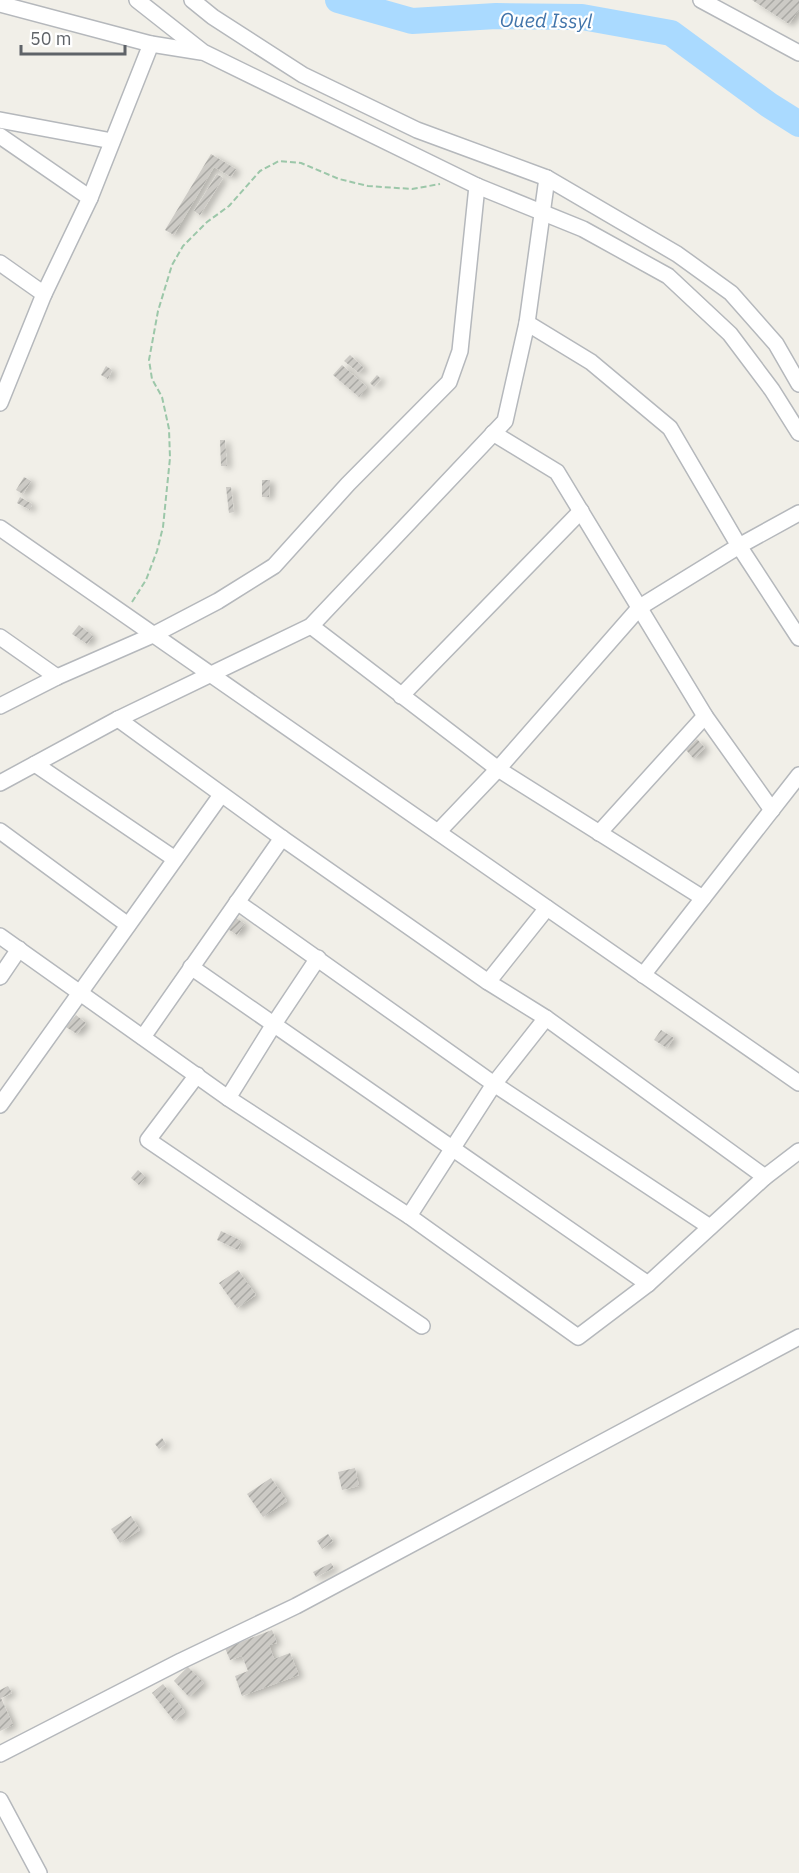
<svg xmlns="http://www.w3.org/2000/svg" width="799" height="1873" viewBox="0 0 799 1873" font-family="'IBM Plex Sans',sans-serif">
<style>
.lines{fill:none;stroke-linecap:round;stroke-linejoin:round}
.river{stroke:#aadaff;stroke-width:26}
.building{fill:url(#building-hatch);filter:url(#shadow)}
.minor-casing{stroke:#b5b8bc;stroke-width:18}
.path{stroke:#9cc7a9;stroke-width:2;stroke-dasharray:6 3;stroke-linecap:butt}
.minor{stroke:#fff;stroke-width:15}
.labels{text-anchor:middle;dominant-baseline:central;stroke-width:4.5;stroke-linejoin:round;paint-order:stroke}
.water-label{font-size:20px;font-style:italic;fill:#4174aa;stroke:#fff}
</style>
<defs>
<pattern id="building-hatch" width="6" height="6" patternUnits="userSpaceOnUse" patternTransform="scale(1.5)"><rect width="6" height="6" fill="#cccac5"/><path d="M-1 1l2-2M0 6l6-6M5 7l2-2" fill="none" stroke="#a9a8a4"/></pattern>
<filter id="shadow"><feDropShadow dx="4.5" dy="2.5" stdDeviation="3" flood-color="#0004"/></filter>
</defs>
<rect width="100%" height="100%" fill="#f1efe8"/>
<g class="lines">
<path class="river" d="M338,0L412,21L496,16L582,17L671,33L769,105L799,124"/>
</g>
<g class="building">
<path d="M752,0H799V10L789,24Z"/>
<path d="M211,154L236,169L231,177L214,167L174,235L165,230Z"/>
<path d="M217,174L223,178L200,215L194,211Z"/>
<path d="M350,355L364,368L359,373L344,361Z"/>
<path d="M342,365L367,387L359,397L333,375Z"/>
<path d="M106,366L112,370L108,379L101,375Z"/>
<path d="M377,375L381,379L374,387L370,383Z"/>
<path d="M220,440H225L227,466H221Z"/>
<path d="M24,477L31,481L23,494L16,490Z"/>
<path d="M262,480H270L269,497H262Z"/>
<path d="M226,487H231L234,512L229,513Z"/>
<path d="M20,497L32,504L30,510L17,503Z"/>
<path d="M79,625L93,636L87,644L72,634Z"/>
<path d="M697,739L705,748L694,759L686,750Z"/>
<path d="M233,916L245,924L237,935L225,927Z"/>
<path d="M76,1015L86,1023L77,1034L66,1027Z"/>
<path d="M661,1030L674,1038L667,1048L654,1040Z"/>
<path d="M138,1170L146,1177L139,1185L131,1178Z"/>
<path d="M221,1231L242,1241L238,1250L217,1240Z"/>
<path d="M238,1270L256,1295L237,1308L219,1283Z"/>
<path d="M162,1438L166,1444L159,1449L155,1444Z"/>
<path d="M355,1468L359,1486L342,1490L338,1472Z"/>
<path d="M271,1478L287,1501L263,1517L247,1494Z"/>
<path d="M131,1516L140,1530L120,1543L111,1529Z"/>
<path d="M328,1534L333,1541L322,1549L317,1541Z"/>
<path d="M331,1563L334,1568L316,1577L313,1572Z"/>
<path d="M272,1630L277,1643L269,1645L274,1659L290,1653L299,1675L242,1696L235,1676L248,1671L242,1656L230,1660L225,1648Z"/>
<path d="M188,1667L204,1683L189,1697L174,1681Z"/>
<path d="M163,1684L185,1712L174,1721L152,1693Z"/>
<path d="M8,1686L12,1693L1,1698L13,1725L0,1731V1690Z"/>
</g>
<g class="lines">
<g class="minor-casing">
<g id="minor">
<path d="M137,0L203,52L477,186L583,229L668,276L730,334L772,390L799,433"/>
<path d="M192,0L213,17L303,75L417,130L547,178L677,254L731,293L776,344L799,384"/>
<path d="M701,0L799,53"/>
<path d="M0,4L151,44L201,52"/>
<path d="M0,120L112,141"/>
<path d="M0,136L90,198"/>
<path d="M0,263L44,294"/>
<path d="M527,323L591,362L670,428L739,546L799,638"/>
<path d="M0,403L44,294L90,198L151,44"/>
<path d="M493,433L557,472L705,716L772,810"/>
<path d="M0,528L799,1083"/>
<path d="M311,626L498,769L703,898"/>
<path d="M0,637L57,677"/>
<path d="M401,696L581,511"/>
<path d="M0,706L57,677L153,635L218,601L274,566L348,484L449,382L460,351L477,186"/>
<path d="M118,719L282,838L488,982L546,1018L765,1177"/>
<path d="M35,764L175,859"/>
<path d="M0,783L118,719L311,626L505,421L527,323L547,178"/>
<path d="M0,831L128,925"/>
<path d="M438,832L498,769L640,607L739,546L799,513"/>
<path d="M599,833L705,716"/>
<path d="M237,902L494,1084L710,1227"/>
<path d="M0,936L228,1098L409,1216L578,1337L648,1284L765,1177L799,1151"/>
<path d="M191,967L648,1284"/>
<path d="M643,975L799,775"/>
<path d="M0,977L19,949"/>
<path d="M488,982L547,908"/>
<path d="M143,1037L282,838"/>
<path d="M197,1075L148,1140L422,1326"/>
<path d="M228,1098L274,1024L318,958"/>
<path d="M0,1105L221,795"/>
<path d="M409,1216L494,1084L546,1018"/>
<path d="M0,1754L181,1661L296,1606L799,1337"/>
<path d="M0,1800L39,1873"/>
</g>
</g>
<path class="path" d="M132,602L146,580L157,551L163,527L170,458L169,429L162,397L152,379L149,360L158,311L172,265L183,246L207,222L229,206L260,171L279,161L301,163L339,179L368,186L412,189L440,184"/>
<use href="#minor" class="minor"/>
</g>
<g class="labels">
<g class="water-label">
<text transform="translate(546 20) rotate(1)">Oued Issyl</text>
</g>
</g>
<path d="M21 45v9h104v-9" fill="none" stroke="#5f6368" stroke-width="3"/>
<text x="30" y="45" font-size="18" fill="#5f6368" stroke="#ffffff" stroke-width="4.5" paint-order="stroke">50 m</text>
</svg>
